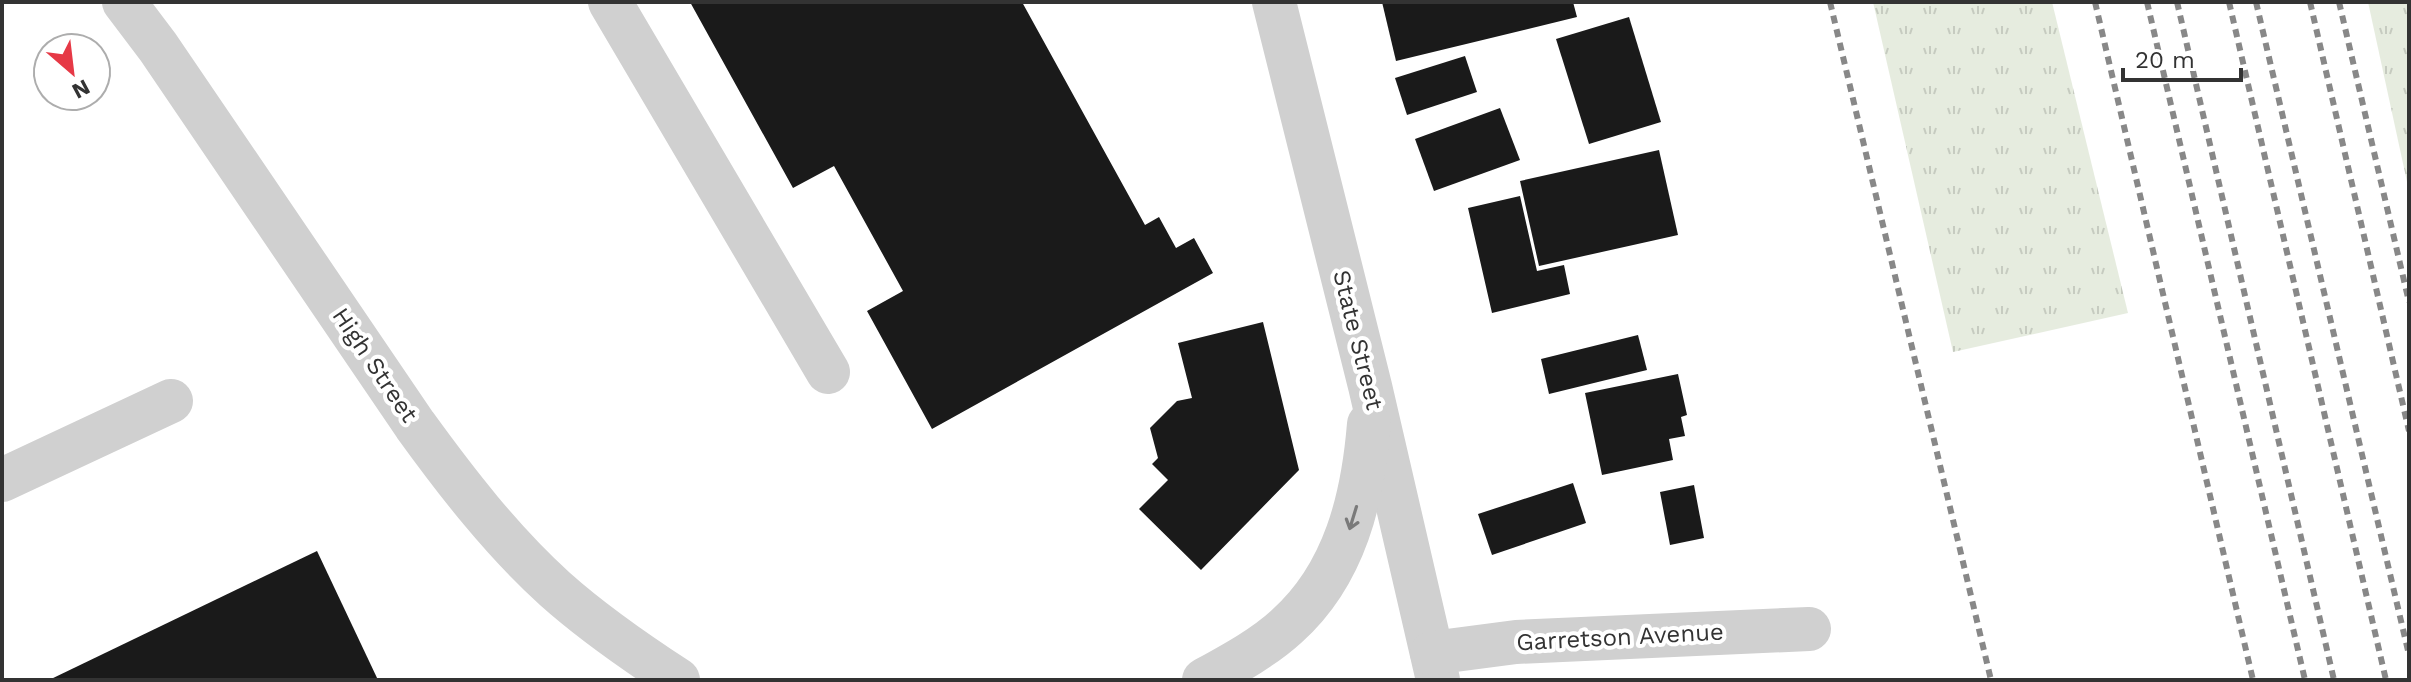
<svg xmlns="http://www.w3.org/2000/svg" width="2411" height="682" viewBox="0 0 2411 682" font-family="'Work Sans',sans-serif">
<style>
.grass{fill:url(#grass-tufts)}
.building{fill:#1a1a1a}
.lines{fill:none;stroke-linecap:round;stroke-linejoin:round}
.minor{stroke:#d0d0d0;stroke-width:44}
.rail{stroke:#888;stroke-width:6;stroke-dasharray:8 6;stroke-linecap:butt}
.oneway{stroke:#7a7a7a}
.labels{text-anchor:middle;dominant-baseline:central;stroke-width:8;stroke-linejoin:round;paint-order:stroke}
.street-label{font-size:24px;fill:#333;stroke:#fff}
</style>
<defs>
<pattern id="grass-tufts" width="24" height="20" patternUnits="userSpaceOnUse" patternTransform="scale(2)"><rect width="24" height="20" fill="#e6ecdf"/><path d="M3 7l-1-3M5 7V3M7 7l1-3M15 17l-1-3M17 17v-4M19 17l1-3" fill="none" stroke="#c6cbc0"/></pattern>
</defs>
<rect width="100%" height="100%" fill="#fff"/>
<g class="grass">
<path d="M1873,2H2052L2128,313L1953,352Z"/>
<path d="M2368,2H2409V191Z"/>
</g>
<g class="building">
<path d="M690,2H1022L1145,225L1159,217L1176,248L1194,238L1213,273L932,429L867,311L903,291L834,166L793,188Z"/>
<path d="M1382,2H1573L1577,17L1396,61Z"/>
<path d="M1629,17L1661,122L1589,144L1556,39Z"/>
<path d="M1465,56L1477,92L1407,115L1395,78Z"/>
<path d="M1500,108L1520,160L1434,191L1415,139Z"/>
<path d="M1659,150L1678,235L1539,266L1520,181Z"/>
<path d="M1520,196L1537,271L1564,265L1570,294L1492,313L1468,208Z"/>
<path d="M1263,322L1299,470L1201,570L1139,509L1168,480L1152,464L1158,458L1150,428L1177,401L1192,398L1178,343Z"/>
<path d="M1638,335L1647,370L1549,394L1541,359Z"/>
<path d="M1678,374L1687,415L1681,417L1685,436L1669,439L1673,460L1602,475L1585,393Z"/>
<path d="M1573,483L1586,523L1492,555L1478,514Z"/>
<path d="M1694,485L1704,538L1670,545L1660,492Z"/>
<path d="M317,551L378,680H49Z"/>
</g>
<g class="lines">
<g class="minor">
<path d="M124,2L158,47L415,425C457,483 502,541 555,589C593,623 635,652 678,680"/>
<path d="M610,2L828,372"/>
<path d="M1274,2L1370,386L1438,680"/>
<path d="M2,480L171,401"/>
<path d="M1432,653L1516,642L1809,629"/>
<path d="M1204,680C1233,664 1263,648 1287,626C1345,574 1363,498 1369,424"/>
</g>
<g class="rail">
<path d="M1830,2L1991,680"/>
<path d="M2095,2L2253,680"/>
<path d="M2147,2L2305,680"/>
<path d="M2177,2L2334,680"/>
<path d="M2229,2L2386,680"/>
<path d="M2256,2L2409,655"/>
<path d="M2310,2L2409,431"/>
<path d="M2339,2L2409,302"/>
</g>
</g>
<defs><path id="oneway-shaft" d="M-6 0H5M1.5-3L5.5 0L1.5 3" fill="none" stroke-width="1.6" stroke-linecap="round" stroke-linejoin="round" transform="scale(2)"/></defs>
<use class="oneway" href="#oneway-shaft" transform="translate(1353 518) rotate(107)"/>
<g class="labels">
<g class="street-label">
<text transform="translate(1358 340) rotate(76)">State Street</text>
<text transform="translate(375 365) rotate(56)">High Street</text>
<text transform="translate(1620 637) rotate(-3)">Garretson Avenue</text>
</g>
</g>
<rect width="2411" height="682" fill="none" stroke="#333333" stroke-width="8"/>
<g transform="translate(72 72) rotate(152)"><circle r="38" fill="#ffffff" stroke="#adadad" stroke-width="2"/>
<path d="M0-6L14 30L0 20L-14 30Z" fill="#e63946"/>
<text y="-12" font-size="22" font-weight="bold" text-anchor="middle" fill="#333333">N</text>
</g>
<path d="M2123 68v12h118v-12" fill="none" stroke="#333333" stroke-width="4"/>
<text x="2135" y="68" font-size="24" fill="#333333" stroke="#ffffff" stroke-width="6" paint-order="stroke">20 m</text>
</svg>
